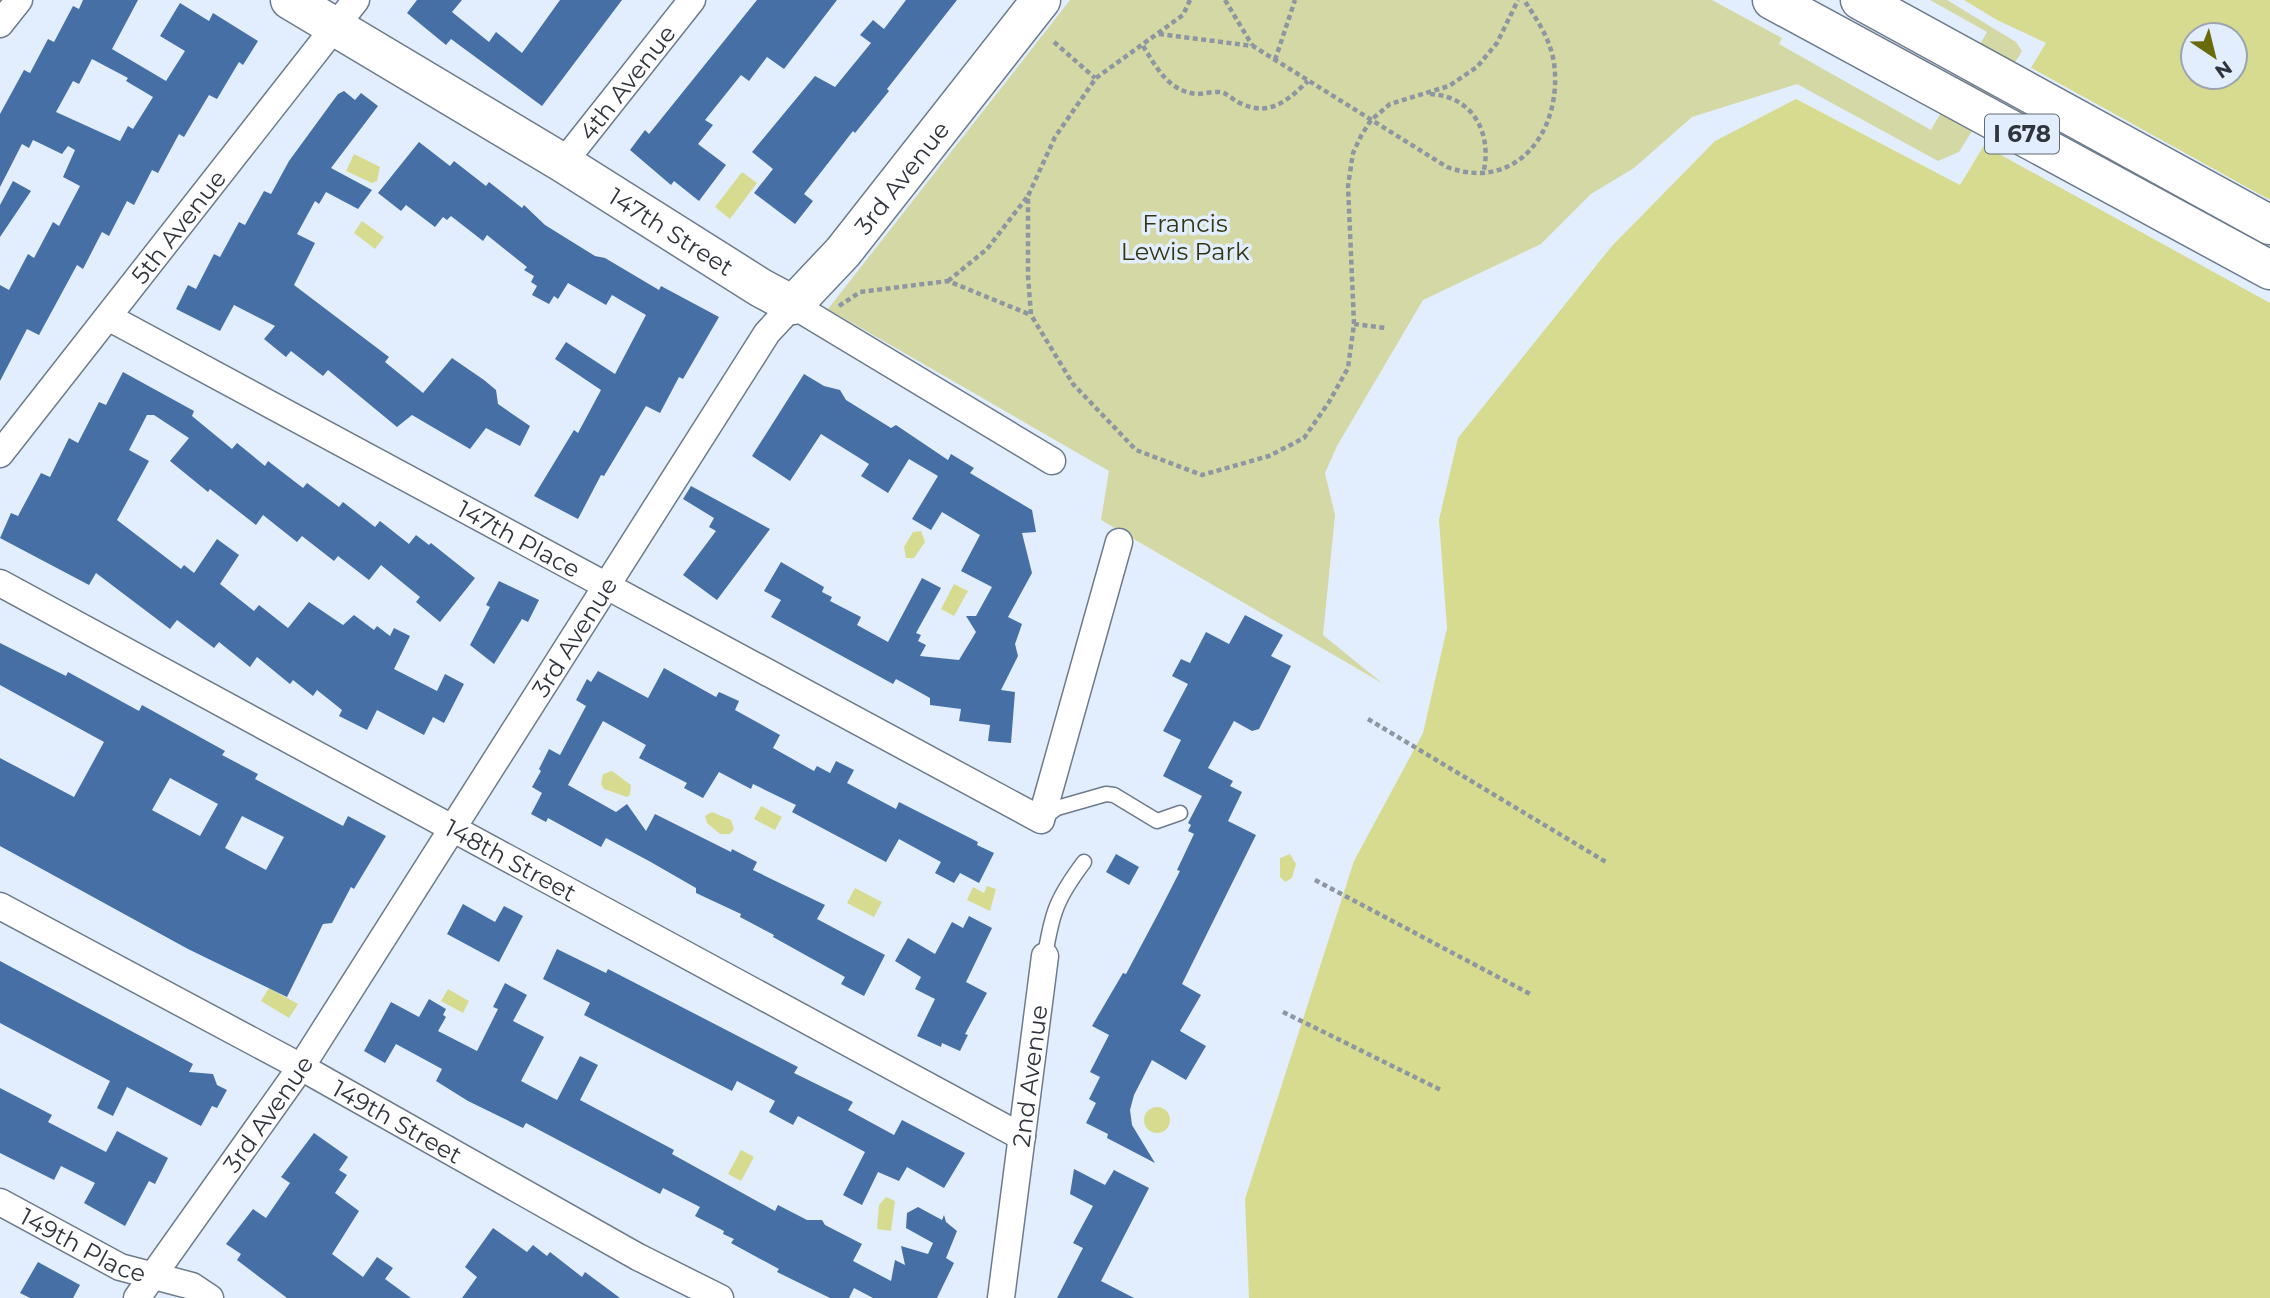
<svg xmlns="http://www.w3.org/2000/svg" width="2270" height="1298" viewBox="0 0 2270 1298" font-family="Montserrat,sans-serif">
<style>
.green{fill:#d4d8a5}
.water{fill:#d7db90;fill-rule:evenodd}
.pier{fill:#e2eefd}
.building{fill:#456fa5;fill-rule:evenodd}
.lines{fill:none;stroke-linecap:round;stroke-linejoin:round}
.lane-casing{stroke:#6d7b8c;stroke-width:17}
.street-casing{stroke:#6d7b8c;stroke-width:29}
.secondary-casing{stroke:#6d7b8c;stroke-width:41}
.highway-casing{stroke:#6d7b8c;stroke-width:41}
.path{stroke:#8d96a1;stroke-width:4.5;stroke-dasharray:5 3.5;stroke-linecap:butt}
.lane{stroke:#fff;stroke-width:14}
.street{stroke:#fff;stroke-width:26}
.secondary{stroke:#fff;stroke-width:38}
.highway{stroke:#fff;stroke-width:38}
.labels{text-anchor:middle;dominant-baseline:central;stroke-width:7;stroke-linejoin:round;paint-order:stroke}
.shield{fill:#e2eefd;stroke:#656c77;stroke-width:2}
.shield-label{font-size:23px;font-weight:bold;fill:#30353d}
.street-label{font-size:24px;fill:#30353d;stroke:#e2eefd}
.park-label{font-size:24px;fill:#343514;stroke:#e2eefd}
</style>
<rect width="100%" height="100%" fill="#e2eefd"/>
<path class="green" d="M1070,0H1712L1782,38L1779,44L1931,130L1987,32L1930,0H1947L2016,42L2022,51L1959,152L1938,161L1797,84L1692,117L1634,168L1591,194L1541,244L1423,300L1337,446L1325,473L1335,515L1323,635L1382,683L1101,520L1109,471L828,309Z"/>
<g class="water">
<path d="M1964,0H2270V1298H1249L1245,1199L1354,861L1423,733L1447,628L1439,520L1458,438L1611,247L1715,141L1796,99L1960,185L2046,43L1997,20ZM2193,35H2235V77H2193Z"/>
<path d="M354,154L380,167L377,181L372,183L346,171Z"/>
<path d="M742,172L757,183L730,219L715,207Z"/>
<path d="M362,221L384,237L375,249L354,233Z"/>
<path d="M921,531L925,542L914,558H906L904,547L913,532Z"/>
<path d="M954,584L968,591L954,616L941,609Z"/>
<path d="M612,771L631,785L630,795L627,797L604,789L601,784L603,774Z"/>
<path d="M761,806L782,817L775,830L754,819Z"/>
<path d="M712,812L731,820L734,829L730,834H720L707,823L705,816Z"/>
<path d="M1290,854L1296,864L1292,878L1285,882L1280,877V858Z"/>
<path d="M987,886L996,889L990,911L967,900L973,887L984,893Z"/>
<path d="M855,888L882,902L874,917L847,903Z"/>
<path d="M269,988L298,1004L289,1018L261,1001Z"/>
<path d="M448,989L469,1001L463,1013L441,1001Z"/>
<circle cx="1157" cy="1120" r="13"/>
<path d="M741,1150L754,1157L741,1181L728,1174Z"/>
<path d="M886,1197L895,1201L891,1231L877,1229L879,1205Z"/>
</g>
<path class="pier" d="M2028,66L2270,200V303L1981,144Z"/>
<g class="building">
<path d="M83,0H138L112,49L166,81L185,51L160,36L180,3L209,21L213,13L258,41L243,65L239,62L217,99L209,95L184,137L179,134L158,173L152,170L134,205L127,201L109,236L102,232L83,269L77,265L39,335L27,329L0,381V285L9,290L28,254L34,258L53,222L59,226L80,186L63,177L75,150L68,146L62,154L33,140L29,148L22,144L0,187V114L24,70L30,73L48,39L54,42L73,6L79,9ZM92,59L128,78L126,81L153,97L133,129L128,126L120,141L56,112L73,81L79,84Z"/>
<path d="M417,0H462L452,12L489,42L496,32L522,53L560,0H622L542,106L451,39L446,45L407,13Z"/>
<path d="M757,0H837L784,69L767,57L749,81L741,75L705,120L713,125L698,144L726,165L699,201L674,181L671,185L630,150L645,130L649,134Z"/>
<path d="M906,0H957L887,89L889,91L855,133L853,131L804,194L813,201L795,224L754,193L773,169L752,152L815,76L835,87L871,43L860,35L873,20L884,29Z"/>
<path d="M344,91L355,100L361,93L378,106L331,168L372,190L358,209L326,192L319,204L315,201L297,234L315,243L294,285L389,357L385,362L423,393L452,358L484,380L496,390L498,404L530,426L520,446L486,428L470,449L412,415L397,427L328,370L323,376L291,351L286,357L264,339L275,326L234,305L220,331L176,309L188,285L196,289L214,254L220,257L239,222L245,225L264,191L271,194L289,161L338,94Z"/>
<path d="M419,142L450,166L454,161L486,186L489,182L522,208L524,205L545,225L595,256L605,258L659,290L661,286L719,317L683,379L679,377L660,413L646,406L604,476L601,475L578,519L534,496L574,430L578,433L601,390L555,359L566,342L615,374L646,315L612,295L606,305L568,283L558,299L554,296L549,304L532,295L537,286L531,282L534,276L524,270L527,267L487,235L483,241L451,216L447,220L443,217L435,227L406,205L401,211L378,193Z"/>
<path d="M13,181L31,191L0,237V205Z"/>
<path d="M123,372L194,411L192,416L232,449L237,443L265,466L268,461L303,488L307,483L339,507L343,502L375,527L380,521L409,544L416,535L429,545L431,543L475,578L440,622L416,602L420,597L381,565L369,580L338,556L334,561L302,536L297,542L263,515L256,525L210,489L208,492L170,461L189,438L154,415H147L129,450L149,461L117,520L181,569L184,565L194,573L217,539L239,555L220,584L254,611L259,605L288,628L309,602L343,625L354,615L374,630L377,626L390,636L394,628L410,636L394,669L437,691L445,674L464,684L444,723L433,717L424,735L377,710L367,730L339,716L342,710L317,690L313,696L293,680L290,684L257,657L250,667L219,642L214,648L177,620L170,629L96,573L89,585L0,538L11,513L18,516L41,473L50,477L69,438L78,443L99,402L106,405Z"/>
<path d="M804,374L824,386L840,390L846,400L891,428L896,425L948,460L951,454L974,468L970,473L1032,510L1036,532L1022,533L1032,573L1008,617L1022,624L1015,644L1018,656L1001,690L1015,692L1011,743L988,741L990,725L959,721L961,709L930,705V698L896,679L893,684L771,617L781,600L764,591L781,562L824,587L822,592L832,597L830,601L861,617L857,625L888,642L922,578L941,588L916,633L921,635L918,641L926,645L920,656L959,660L976,632L966,616H976L992,587L961,571L980,535L942,512L931,530L912,519L938,476L909,459L888,493L861,476L869,464L821,434L790,481L752,456Z"/>
<path d="M691,486L770,529L717,600L683,575L716,531L709,527L714,518L683,499Z"/>
<path d="M499,581L539,600L528,622L522,619L494,664L470,645L490,607L486,605Z"/>
<path d="M1245,615L1283,635L1271,656L1291,666L1259,729L1252,731L1234,721L1208,768L1233,781L1230,786L1242,792L1228,821L1256,835L1182,984L1201,995L1180,1031L1206,1046L1186,1080L1152,1060L1134,1095L1130,1110L1132,1125L1155,1163L1107,1138L1108,1134L1086,1123L1096,1103L1089,1099L1100,1077L1090,1072L1109,1035L1092,1026L1123,973L1126,974L1159,912L1180,871L1177,870L1194,834L1188,831L1191,825L1188,823L1202,796L1163,776L1181,740L1163,731L1188,684L1172,676L1181,659L1190,663L1206,632L1229,644Z"/>
<path d="M0,643L66,676L68,672L139,711L142,705L225,751L222,755L258,774L255,779L343,826L348,816L386,836L354,889L351,887L332,923L323,924L287,997L188,949L0,846V758L74,797L104,742L0,685ZM170,778L218,804L200,836L152,810ZM242,816L284,837L266,870L225,848Z"/>
<path d="M664,668L716,697L719,692L739,701L735,710L780,735L773,748L814,771L817,766L830,773L836,761L854,770L847,783L896,809L899,802L978,842L977,845L994,853L979,883L960,873L954,883L935,873L941,862L899,839L886,862L792,812L796,805L753,784L751,789L719,772L703,798L684,788L687,783L639,758L646,745L603,721L568,785L616,812L627,804L646,831L655,814L731,852L732,849L757,862L753,870L825,905L817,919L885,955L864,996L841,984L845,977L773,937L774,935L740,917L741,914L696,893V888L649,861L606,838L601,847L548,818L546,822L531,814L542,793L532,787L541,771L539,769L549,749L560,755L586,706L576,700L587,679L591,682L598,671L648,698Z"/>
<path d="M1116,854L1139,867L1129,885L1106,872Z"/>
<path d="M463,904L495,922L504,906L523,916L499,962L447,934Z"/>
<path d="M969,916L992,928L966,982L987,993L965,1034L968,1035L960,1051L942,1043L941,1047L917,1036L935,999L915,989L921,977L895,961L908,938L935,954L952,922L963,928Z"/>
<path d="M557,949L606,973L608,969L798,1067L794,1073L853,1102L848,1110L894,1135L902,1120L965,1153L944,1188L907,1167L899,1181L878,1172L862,1205L843,1195L865,1152L798,1116L793,1125L769,1112L775,1101L737,1081L732,1091L584,1015L590,1003L543,979Z"/>
<path d="M0,961L193,1064L189,1072L213,1074L217,1085L227,1090L217,1108L212,1106L201,1126L127,1087L113,1116L97,1108L110,1081L0,1023Z"/>
<path d="M505,983L527,995L513,1021L544,1037L521,1081L557,1100L580,1056L598,1065L580,1100L674,1150L672,1154L775,1211L778,1205L807,1220H822L825,1225L862,1244L853,1261L891,1281L895,1260L905,1265L901,1246L928,1254L933,1243L906,1228L907,1213L918,1207L942,1220L944,1215L946,1222L957,1231L946,1258L954,1263L937,1298H873L854,1288L849,1298H830L777,1272L779,1269L731,1243L734,1239L723,1234L724,1231L695,1216L700,1207L663,1188L660,1194L526,1123L523,1128L468,1101L436,1081L442,1069L396,1044L385,1063L364,1051L391,1002L419,1017L429,999L446,1009L443,1015L446,1017L438,1031L477,1051L498,1009L493,1007Z"/>
<path d="M0,1088L52,1115L48,1122L106,1152L117,1131L168,1158L155,1184L149,1181L125,1226L84,1203L95,1183L61,1166L54,1180L0,1153Z"/>
<path d="M314,1133L348,1157L339,1170L347,1175L335,1193L359,1211L332,1254L363,1277L377,1257L393,1268L385,1279L411,1298H287L237,1260L241,1254L226,1244L253,1209L266,1218L290,1183L281,1177Z"/>
<path d="M1074,1169L1105,1185L1114,1170L1149,1188L1101,1281L1134,1298H1057L1083,1248L1073,1243L1093,1206L1070,1194Z"/>
<path d="M493,1228L527,1252L533,1245L547,1256L550,1252L582,1277L585,1272L620,1298H462L477,1277L465,1267Z"/>
<path d="M38,1262L80,1285L73,1298H30L20,1293Z"/>
</g>
<g class="lines">
<g class="lane-casing">
<g id="lane">
<path d="M1045,817L1057,808L1106,794L1114,795L1157,821L1180,813"/>
<path d="M1045,956C1052,912 1057,898 1084,862"/>
</g>
</g>
<g class="street-casing">
<g id="street">
<path d="M0,24L19,0"/>
<path id="s1" d="M563,163L692,0"/>
<path id="s2" d="M108,317L1041,820L1119,542"/>
<path id="s3" d="M0,454L356,0"/>
<path id="s4" d="M0,583L1022,1137"/>
<path id="s5" d="M0,906L301,1067L638,1257L720,1298"/>
<path id="s6" d="M0,1202L120,1267L192,1286L210,1298"/>
<path id="s7" d="M137,1298L301,1067L767,333L793,305L1052,461"/>
<path id="s8" d="M1001,1298L1045,956"/>
</g>
</g>
<g class="secondary-casing">
<g id="secondary">
<path id="s9" d="M290,0L563,163L761,288L793,305L843,252L1041,0"/>
</g>
</g>
<g class="highway-casing">
<g id="highway">
<path d="M1772,0L2270,270"/>
<path d="M1860,0L2270,225"/>
</g>
</g>
<g class="path">
<path d="M1190,0L1183,15L1096,78L1055,137L1028,196V276L1031,315L1073,384L1136,450L1202,475L1269,456L1304,438L1329,402L1348,368L1354,324L1348,186L1353,153L1361,136L1371,120L1390,104L1449,86L1477,67L1497,43L1518,0"/>
<path d="M1225,0L1252,45"/>
<path d="M1159,34L1253,46L1447,167C1518,193 1563,129 1554,63C1550,38 1537,20 1524,0"/>
<path d="M1054,42L1095,78"/>
<path d="M1143,46C1157,68 1168,91 1197,94C1205,94 1217,90 1224,93C1230,96 1236,102 1242,104C1271,117 1289,99 1308,81"/>
<path d="M1275,60L1295,0"/>
<path d="M1430,94C1474,96 1493,135 1483,174"/>
<path d="M948,281L987,249L1028,196"/>
<path d="M839,306L860,292L948,281L1031,315"/>
<path d="M1354,324L1386,328"/>
<path d="M1368,719L1606,862"/>
<path d="M1315,880L1532,995"/>
<path d="M1283,1012L1443,1091"/>
</g>
<use href="#lane" class="lane"/>
<use href="#street" class="street"/>
<use href="#secondary" class="secondary"/>
<use href="#highway" class="highway"/>
</g>
<g class="labels">
<rect class="shield" x="1985" y="114.5" width="74" height="39" rx="5"/>
<g class="shield-label">
<text x="2022" y="134">I 678</text>
</g>
<g class="street-label">
<text stroke="none"><textPath href="#s1" startOffset="103">4th Avenue</textPath></text>
<text stroke="none"><textPath href="#s9" startOffset="756">3rd Avenue</textPath></text>
<text stroke="none"><textPath href="#s3" startOffset="289">5th Avenue</textPath></text>
<text stroke="none"><textPath href="#s9" startOffset="446">147th Street</textPath></text>
<text stroke="none"><textPath href="#s2" startOffset="467">147th Place</textPath></text>
<text stroke="none"><textPath href="#s7" startOffset="793">3rd Avenue</textPath></text>
<text stroke="none"><textPath href="#s4" startOffset="581">148th Street</textPath></text>
<text stroke="none"><textPath href="#s8" startOffset="224">2nd Avenue</textPath></text>
<text stroke="none"><textPath href="#s7" startOffset="226">3rd Avenue</textPath></text>
<text stroke="none"><textPath href="#s5" startOffset="452">149th Street</textPath></text>
<text stroke="none"><textPath href="#s6" startOffset="94">149th Place</textPath></text>
</g>
<g class="park-label">
<text x="1185" y="223">Francis<tspan x="1185" dy="28">Lewis Park</tspan></text>
</g>
</g>
<g transform="translate(2214 56) rotate(145)"><circle r="33" fill="#e2eefd" stroke="#9ba4b0" stroke-width="2"/>
<path d="M0-5L12 26L0 18L-12 26Z" fill="#696b0a"/>
<text y="-10" font-size="19" font-weight="bold" text-anchor="middle" fill="#30353d">N</text>
</g>
</svg>
